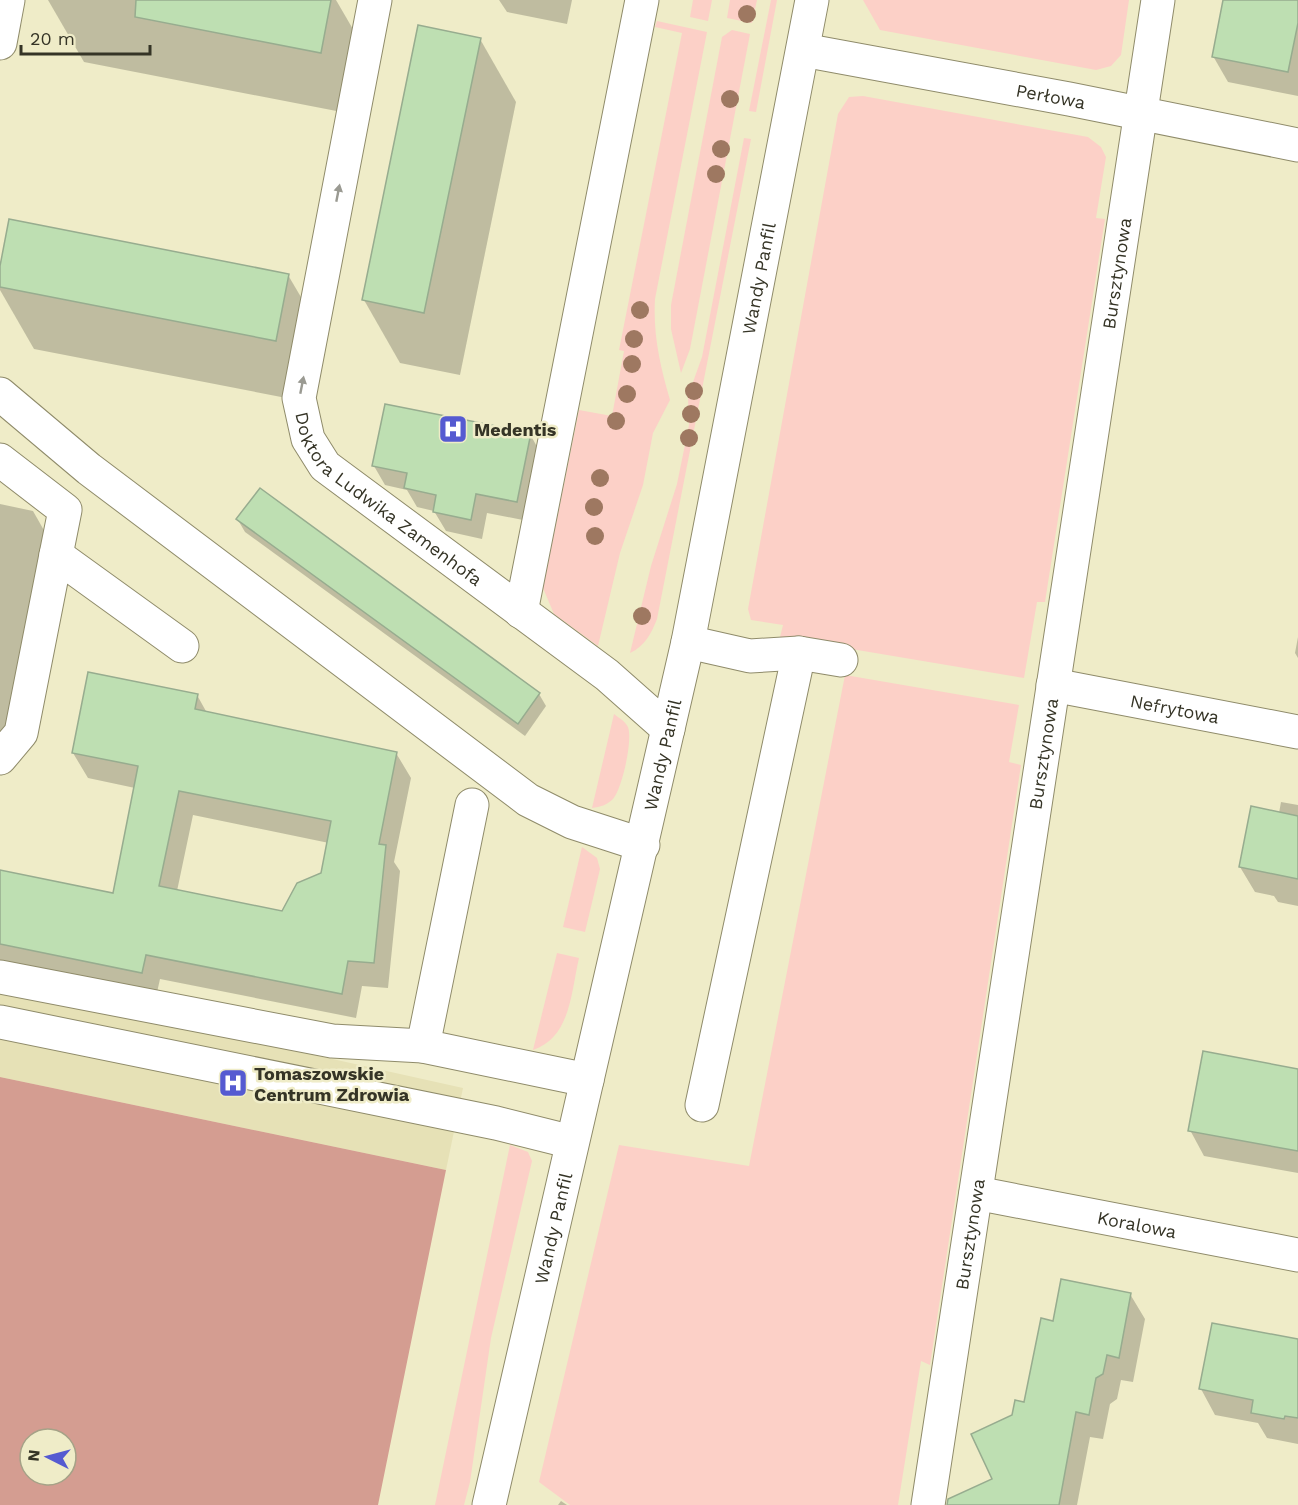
<svg xmlns="http://www.w3.org/2000/svg" width="1298" height="1505" viewBox="0 0 1298 1505" font-family="'Work Sans',sans-serif">
<style>
.built{fill:#e6e1b6}
.green{fill:#fcd0c7}
.forest{fill:#d49d91;fill-rule:evenodd}
.shadow{fill:#0003;fill-rule:evenodd}
.building{fill:#bedfb2;stroke:#97ac8f;stroke-width:1.5;fill-rule:evenodd}
.lines{fill:none;stroke-linecap:round;stroke-linejoin:round}
.minor-casing{stroke:#8f8b6a;stroke-width:35}
.minor{stroke:#fff;stroke-width:33}
.tree{fill:#9e7861}
.oneway{fill:#9a9a92}
.labels{text-anchor:middle;dominant-baseline:central;stroke-width:5;stroke-linejoin:round;paint-order:stroke}
.street-label{font-size:18px;fill:#353426;stroke:#efecc8}
.poi-label{font-size:18px;font-weight:bold;fill:#353426;stroke:#efecc8;text-anchor:start}
</style>
<rect width="100%" height="100%" fill="#efecc8"/>
<path class="built" d="M0,992L328,1058L463,1088L446,1170L0,1077Z"/>
<g class="green">
<path d="M693,0H712L708,21L690,17Z"/>
<path d="M730,0H757L752,23L727,18Z"/>
<path d="M771,0H777L756,112L749,111Z"/>
<path d="M863,0H1129L1121,55L1111,66L1096,70L880,30Z"/>
<path d="M657,21L707,32L655,299C653,335 660,365 670,400L653,433L643,485L620,553L598,646L554,614L543,588L579,410L612,416L624,351L619,350L682,33L655,27Z"/>
<path d="M732,30L750,34L690,349L681,373L671,329V305L722,37Z"/>
<path d="M863,96L1088,137L1101,147L1106,157L1096,218L1105,219L1045,602H1037L1024,678L780,637L783,625L751,620L748,609L838,114L849,97Z"/>
<path d="M744,138L751,139L657,619C651,634 645,646 630,653L651,566L677,484L689,425L688,396L702,357Z"/>
<path d="M845,675L1019,705L1009,762L1021,765L930,1365L921,1361L898,1505H570L539,1482L619,1145L749,1166Z"/>
<path d="M614,714C619,718 625,721 628,727C633,740 622,789 613,799C607,805 600,807 592,808Z"/>
<path d="M582,847L597,858L600,869L585,932L563,927Z"/>
<path d="M557,953L579,958C571,992 571,1037 533,1050Z"/>
<path d="M510,1145L528,1152L532,1161L491,1338L470,1482L464,1505H435Z"/>
</g>
<path class="forest" d="M0,1077L446,1170L378,1505H0ZM30,1439H66V1475H30Z"/>
<g class="shadow">
<path d="M48,0H336L368,55L357,115L84,62Z"/>
<path d="M499,0H572L567,24L507,12Z"/>
<path d="M1225,0H1298V96L1228,82L1213,56Z"/>
<path d="M480,39L516,102L460,375L400,363L364,300Z"/>
<path d="M0,274L288,275L325,338L312,403L34,349L0,290Z"/>
<path d="M530,434L541,454L528,521L487,513L482,539L446,531L434,511L417,507L407,490L385,485L374,466Z"/>
<path d="M0,504L33,511L54,548L18,742L0,739Z"/>
<path d="M238,520L539,694L546,706L525,736L245,532Z"/>
<path d="M1298,637V658L1295,653Z"/>
<path d="M197,695L207,713L396,753L411,778L394,862L400,871L388,988L362,986L356,1018L160,979L156,997L0,965V872L114,895L135,788L88,778L73,753ZM193,815L329,843L322,875L282,912L177,891Z"/>
<path d="M1281,802L1298,805V906L1278,902L1274,896L1255,892L1240,867L1279,813Z"/>
<path d="M1298,1070V1173L1204,1156L1190,1130Z"/>
<path d="M1130,1294L1145,1319L1133,1382L1121,1380L1117,1399L1110,1404L1103,1439L1090,1437L1077,1505H971L994,1480L1013,1416L1025,1404L1054,1323Z"/>
<path d="M1298,1340V1444L1267,1438L1258,1423L1215,1415L1201,1389Z"/>
<path d="M561,1501L567,1505H558Z"/>
</g>
<g class="building">
<path d="M136,0H331L321,53L135,17Z"/>
<path d="M1223,0H1298V23L1288,72L1212,57Z"/>
<path d="M418,25L481,38L424,313L362,300Z"/>
<path d="M9,219L289,274L276,341L0,287V266Z"/>
<path d="M385,404L531,433L517,502L476,494L471,520L433,512L436,495L404,488L407,473L372,466Z"/>
<path d="M260,488L540,693L518,724L236,519Z"/>
<path d="M88,672L198,694L195,709L397,752L379,844L386,845L374,963L348,961L342,994L146,955L142,973L0,944V870L113,893L138,766L72,753ZM179,791L331,821L321,873L297,883L282,911L159,886Z"/>
<path d="M1251,806L1298,816V879L1239,867Z"/>
<path d="M1203,1051L1298,1069V1151L1188,1131Z"/>
<path d="M1061,1279L1131,1293L1119,1358L1107,1355L1103,1374L1096,1378L1089,1415L1076,1412L1059,1505H947L948,1499L992,1479L971,1434L1012,1415L1015,1400L1024,1402L1041,1318L1053,1321Z"/>
<path d="M1212,1323L1298,1339V1418L1285,1416L1284,1419L1251,1413L1253,1400L1199,1389Z"/>
</g>
<g class="lines">
<g class="minor-casing">
<g id="minor">
<path id="s1" d="M375,0L299,398L308,439L325,466L607,675L668,729"/>
<path d="M0,43L8,0"/>
<path id="s2" d="M803,50L1069,99L1298,145"/>
<path d="M0,394L89,469L528,800L572,822L643,845"/>
<path d="M0,460L65,510L56,555"/>
<path d="M521,612L642,0"/>
<path d="M688,642L750,656L799,653L841,660"/>
<path id="s3" d="M1053,685L1298,732"/>
<path d="M0,758L21,733L56,555L182,646"/>
<path d="M0,977L332,1041L423,1046L587,1080"/>
<path d="M0,1022L496,1123L572,1142"/>
<path d="M423,1046L472,805"/>
<path d="M702,1105L799,653"/>
<path id="s4" d="M976,1193L1298,1255"/>
<path id="s5" d="M489,1505L688,642L812,0"/>
<path id="s6" d="M928,1505L1158,0"/>
</g>
</g>
<use href="#minor" class="minor"/>
</g>
<g class="tree">
<circle cx="747" cy="14" r="9"/>
<circle cx="730" cy="99" r="9"/>
<circle cx="721" cy="149" r="9"/>
<circle cx="716" cy="174" r="9"/>
<circle cx="640" cy="310" r="9"/>
<circle cx="634" cy="339" r="9"/>
<circle cx="632" cy="364" r="9"/>
<circle cx="694" cy="391" r="9"/>
<circle cx="627" cy="394" r="9"/>
<circle cx="691" cy="414" r="9"/>
<circle cx="616" cy="421" r="9"/>
<circle cx="689" cy="438" r="9"/>
<circle cx="600" cy="478" r="9"/>
<circle cx="594" cy="507" r="9"/>
<circle cx="595" cy="536" r="9"/>
<circle cx="642" cy="616" r="9"/>
</g>
<defs><path id="oneway-solid" d="M-6-.8H1V-3.2L6.5 0L1 3.2V.8H-6Z" transform="scale(1.5)"/></defs>
<g class="oneway">
<use href="#oneway-solid" transform="translate(338 193) rotate(-79)"/>
<use href="#oneway-solid" transform="translate(302 385) rotate(-79)"/>
</g>
<defs>
<g id="hospital-square" transform="scale(1.5)"><rect x="-9" y="-9" width="18" height="18" rx="4" fill="#555ad1" stroke="#efecc8"/><path d="M-5-5h3v3.5h4V-5h3V5h-3V1.5h-4V5h-3Z" fill="#fff"/></g>
</defs>
<g fill-rule="evenodd">
<use href="#hospital-square" x="453" y="429"/>
<use href="#hospital-square" x="233" y="1083"/>
</g>
<g class="labels">
<g class="street-label">
<text stroke="none"><textPath href="#s2" startOffset="252">Perłowa</textPath></text>
<text stroke="none"><textPath href="#s6" startOffset="1246">Bursztynowa</textPath></text>
<text stroke="none"><textPath href="#s5" startOffset="1256">Wandy Panfil</textPath></text>
<text stroke="none"><textPath href="#s1" startOffset="546">Doktora Ludwika Zamenhofa</textPath></text>
<text stroke="none"><textPath href="#s3" startOffset="124">Nefrytowa</textPath></text>
<text stroke="none"><textPath href="#s6" startOffset="760">Bursztynowa</textPath></text>
<text stroke="none"><textPath href="#s5" startOffset="770">Wandy Panfil</textPath></text>
<text stroke="none"><textPath href="#s4" startOffset="164">Koralowa</textPath></text>
<text stroke="none"><textPath href="#s5" startOffset="284">Wandy Panfil</textPath></text>
<text stroke="none"><textPath href="#s6" startOffset="274">Bursztynowa</textPath></text>
</g>
<g class="poi-label">
<text x="474" y="429">Medentis</text>
<text x="254" y="1073">Tomaszowskie<tspan x="254" dy="21">Centrum Zdrowia</tspan></text>
</g>
</g>
<g transform="translate(48 1457) rotate(276)"><circle r="28" fill="#efecc8" stroke="#a5a287" stroke-width="1.5"/>
<path d="M0-4.5L10 22L0 15L-10 22Z" fill="#555ad1"/>
<text y="-9" font-size="16" font-weight="bold" text-anchor="middle" fill="#353426">N</text>
</g>
<path d="M21 45v9h129v-9" fill="none" stroke="#353426" stroke-width="3"/>
<text x="30" y="45" font-size="18" fill="#353426" stroke="#efecc8" stroke-width="4.5" paint-order="stroke">20 m</text>
</svg>
